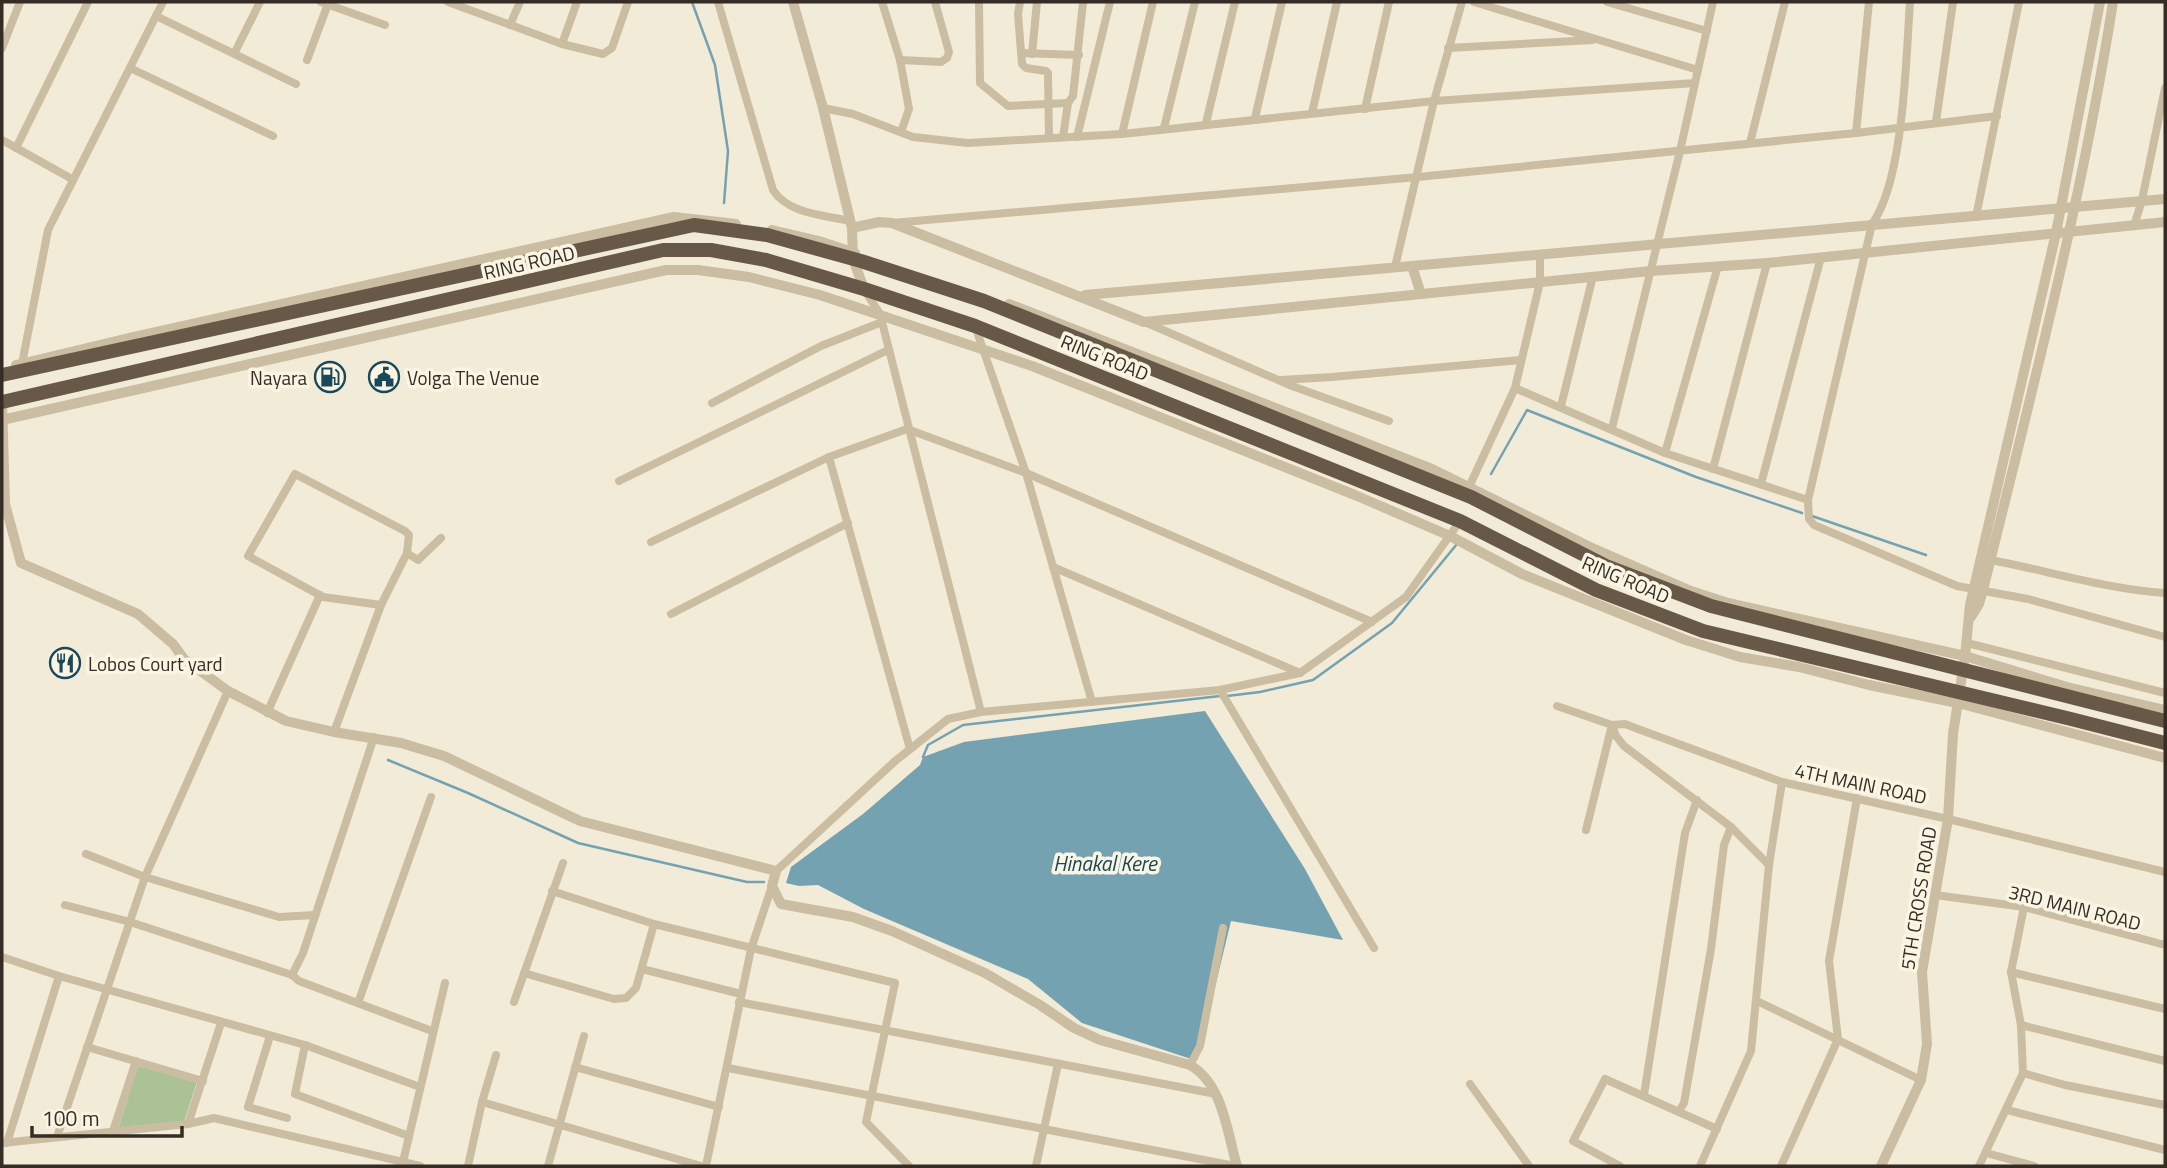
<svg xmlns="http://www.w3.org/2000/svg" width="2167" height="1168" viewBox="0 0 2167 1168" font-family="'Titillium Web',sans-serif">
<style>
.green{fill:#abc296}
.water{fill:#74a2b1}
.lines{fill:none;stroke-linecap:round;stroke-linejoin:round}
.stream{stroke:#74a2b1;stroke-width:2.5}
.minor{stroke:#cbbda2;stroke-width:8}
.tertiary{stroke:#cbbda2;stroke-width:10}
.trunk{stroke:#685848;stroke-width:14}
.labels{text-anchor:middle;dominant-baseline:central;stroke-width:7;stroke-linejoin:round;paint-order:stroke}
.street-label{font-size:19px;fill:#352d25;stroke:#faf4e3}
.poi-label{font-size:19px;fill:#352d25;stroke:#faf4e3;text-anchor:start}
.water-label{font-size:21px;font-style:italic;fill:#184859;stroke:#faf4e3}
</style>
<rect width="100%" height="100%" fill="#f2ebd7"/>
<path class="green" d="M138,1066L197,1082L184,1122L118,1129Z"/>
<path class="water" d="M1205,711L1305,869L1343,940L1231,921L1197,1061L1082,1023L1028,979L864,909L818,885L799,886L786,883L791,867L863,814L920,765L923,757L964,742Z"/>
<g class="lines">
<g class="stream">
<path d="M692,2L715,65L728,151L724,203"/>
<path d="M1491,474L1527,410L1696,477L1802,513"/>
<path d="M1812,516L1926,555"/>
<path d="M1227,696L1260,692L1313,680L1392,623L1457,544"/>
<path d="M923,757L928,745L963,725L1220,696"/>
<path d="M388,760L468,793L578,843L747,882H764"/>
</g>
<g class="minor">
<path d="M321,2L385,25"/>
<path d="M448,2L562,44L603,54L612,48L628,2"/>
<path d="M718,2L773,190C788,214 824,215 850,221"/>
<path d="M882,2L900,60L909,109L901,132"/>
<path d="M979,2L980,83L1008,106L1068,103"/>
<path d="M1020,2L1018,14L1022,64L1026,68L1046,71L1048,73L1049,138"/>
<path d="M1474,2L1698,70"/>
<path d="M1607,2L1707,31"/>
<path d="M1910,2C1906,57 1904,180 1872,224L1808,500L1809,519L1814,525L1957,586L2028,599L2165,637"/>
<path d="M156,16L296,84"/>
<path d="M510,25L520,2"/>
<path d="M562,44L577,2"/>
<path d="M2,48L20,2"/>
<path d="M1448,48L1592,40"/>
<path d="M235,52L260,2"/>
<path d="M1021,53L1079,55"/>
<path d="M1032,54L1037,2"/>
<path d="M307,60L328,4"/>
<path d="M900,60L941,62L947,58L949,52L935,2"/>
<path d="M130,68L273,136"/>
<path d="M823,108L853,114L913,137L968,143L1122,134L1434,101L1695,83"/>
<path d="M1365,109L1389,2"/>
<path d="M1312,113L1337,2"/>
<path d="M1255,118L1282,2"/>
<path d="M1936,122L1953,2"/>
<path d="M1206,123L1235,2"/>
<path d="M1164,128L1195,2"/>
<path d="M1856,133L1869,2"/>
<path d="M1122,134L1153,2"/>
<path d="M1063,137L1068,103L1073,96L1083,2"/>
<path d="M1077,137L1110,2"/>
<path d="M2,140L72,179"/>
<path d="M1750,143L1785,2"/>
<path d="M16,148L88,2"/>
<path d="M1976,217L2019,2"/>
<path d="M892,223L1418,177L1856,133L1997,116"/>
<path d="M2134,226L2142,200L2165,88"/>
<path d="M1395,267L1434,101L1462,2"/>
<path d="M865,291L880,314L981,712L1220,690L1300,673L1406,597L1460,521"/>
<path d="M1147,323L1292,386L1389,421"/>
<path d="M975,326L1026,473L1092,702"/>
<path d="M22,364L48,230L163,2"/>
<path d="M1281,380L1332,377L1521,360"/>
<path d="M1515,388L1665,453L1808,500"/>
<path d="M712,403L821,346L882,322"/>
<path d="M1561,406L1593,276"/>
<path d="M1612,428L1680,151L1713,2"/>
<path d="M1665,453L1718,266"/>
<path d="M829,457L910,749"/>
<path d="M1713,469L1767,263"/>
<path d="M619,481L888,350"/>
<path d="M1761,484L1821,257"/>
<path d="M1469,487L1515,388L1540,282V254"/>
<path d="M651,542L829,457L907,429L1026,473L1372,622"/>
<path d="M1991,560C2049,571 2106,589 2165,593"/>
<path d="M1053,567L1300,673"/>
<path d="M381,605L323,597L248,556L295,474L405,531L409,535L407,553"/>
<path d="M671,614L848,523"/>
<path d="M1967,643L2165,693"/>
<path d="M1220,690L1374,948"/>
<path d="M1557,706L1612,725L1625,724L1638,729L1782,782L1948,819L2165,872"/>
<path d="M267,713L320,595"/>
<path d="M1612,725L1616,736L1624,746L1731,827L1769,865"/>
<path d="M334,732L381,605L407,553L418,560L441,538"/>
<path d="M1586,830L1612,725"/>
<path d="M86,854L145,877L279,917L315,915"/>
<path d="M776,871L894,762L948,719L981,712"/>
<path d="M552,891L654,924L895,983L866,1122L909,1166"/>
<path d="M1935,895L2024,907L2165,945"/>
<path d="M65,905L130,922L292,975L303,953L374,737"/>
<path d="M2,957L59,976L305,1045L420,1087"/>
<path d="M642,969L741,994"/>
<path d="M2011,972L2165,1009"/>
<path d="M524,973L614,999L626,998L636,988L654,924"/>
<path d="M292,975L299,981L432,1031"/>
<path d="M1757,1001L1921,1080"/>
<path d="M514,1002L563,863"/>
<path d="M739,1002L1216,1094"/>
<path d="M358,1003L431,797"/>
<path d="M2021,1025L2165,1061"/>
<path d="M270,1036L248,1107L287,1118"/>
<path d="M305,1045L295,1094L409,1136"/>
<path d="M87,1047L203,1081"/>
<path d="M1190,1065L1200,1046L1223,928"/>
<path d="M575,1067L719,1107"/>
<path d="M728,1068L1235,1166"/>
<path d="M2023,1073L2065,1085L2165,1105"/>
<path d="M1470,1084L1529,1166"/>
<path d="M1644,1095L1685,833L1697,800"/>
<path d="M482,1102L701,1166"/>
<path d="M2007,1110L2165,1150"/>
<path d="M1679,1111L1684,1103L1711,949L1724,845L1731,827"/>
<path d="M188,1124L214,1118L420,1166"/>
<path d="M113,1131L136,1061"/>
<path d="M57,1137L145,877L228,691"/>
<path d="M2,1143L188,1124L221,1023"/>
<path d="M7,1143L59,976"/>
<path d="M1986,1153L2034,1166"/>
<path d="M403,1162L445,983"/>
<path d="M468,1166L482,1102L496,1055"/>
<path d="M548,1166L584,1036"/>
<path d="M706,1166L751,949L772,886"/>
<path d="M1036,1166L1058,1064"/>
<path d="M1620,1166L1573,1141L1605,1079L1717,1129"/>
<path d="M1700,1166L1751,1051L1769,865L1782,782"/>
<path d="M1781,1166L1838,1039L1829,961L1857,798"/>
<path d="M1979,1166L2023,1073L2021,1025L2011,972L2024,907"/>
</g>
<g class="tertiary">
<path d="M793,2L823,108L852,228L853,259L864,289"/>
<path d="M852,228L879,222L892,223L1144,322L1651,271L1767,263L2165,222"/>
<path d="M772,230L819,241L855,253"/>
<path d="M1412,266L1421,294"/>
<path d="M1085,295L2165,199"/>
<path d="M1009,304L1432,469L1590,547L1691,591L1728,603L1965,656L2067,687L2165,710"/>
<path d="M16,365L133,337L674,217L736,224"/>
<path d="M2,402L5,504L21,563L138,614L173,644L184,659L228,691L286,721L334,732L401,743L444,756L580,821L776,871L772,886L781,904L853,917L892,931L985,973L1040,1005L1074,1028L1100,1040L1190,1065C1223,1084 1227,1132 1237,1166"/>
<path d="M2,420L666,270H698L749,277L820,295L1032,366L1355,495L1450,536L1522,574L1686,640L1740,657L1799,667L1869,685L1958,703L2165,758"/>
<path d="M1971,617L1979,604L1983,590C2031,395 2082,200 2113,2"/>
<path d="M1881,1166L1921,1080L1927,1044L1922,972L1948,819L1953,734L1965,656L1970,605L2056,233L2100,2"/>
</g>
<g class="trunk">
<path d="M2,375L694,225L767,235L861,261L984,301L1471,497L1606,566L1711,606L2165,721"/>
<path d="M2,402L663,250H711L766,260L864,289L975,326L1460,521L1596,590L1703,631L2071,719L2165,743"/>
</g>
</g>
<defs>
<g id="fuel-ring" transform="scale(1.575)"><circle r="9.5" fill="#faf4e3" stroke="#184859" stroke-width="1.5"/><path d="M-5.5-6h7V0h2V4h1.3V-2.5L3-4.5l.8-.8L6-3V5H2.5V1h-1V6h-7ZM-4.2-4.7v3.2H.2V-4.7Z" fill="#184859"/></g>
<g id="civic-ring" transform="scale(1.575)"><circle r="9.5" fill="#faf4e3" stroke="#184859" stroke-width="1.5"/><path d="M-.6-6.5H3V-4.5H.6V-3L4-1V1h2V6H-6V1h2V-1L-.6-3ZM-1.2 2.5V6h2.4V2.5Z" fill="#184859"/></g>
<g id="restaurant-ring" transform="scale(1.575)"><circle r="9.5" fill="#faf4e3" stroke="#184859" stroke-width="1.5"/><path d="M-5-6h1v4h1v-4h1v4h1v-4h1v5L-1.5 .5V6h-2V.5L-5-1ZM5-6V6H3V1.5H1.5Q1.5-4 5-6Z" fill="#184859"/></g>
</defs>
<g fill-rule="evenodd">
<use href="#fuel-ring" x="330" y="377"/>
<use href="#civic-ring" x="384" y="377"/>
<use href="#restaurant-ring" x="65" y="663"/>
</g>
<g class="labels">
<g class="street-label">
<text transform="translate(529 262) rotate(-13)">RING ROAD</text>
<text transform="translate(1105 357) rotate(22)">RING ROAD</text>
<text transform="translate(1626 579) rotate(23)">RING ROAD</text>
<text transform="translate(1861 783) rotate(12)">4TH MAIN ROAD</text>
<text transform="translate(1918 898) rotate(-81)">5TH CROSS ROAD</text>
<text transform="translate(2075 907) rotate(14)">3RD MAIN ROAD</text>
</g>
<g class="poi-label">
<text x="307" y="377" text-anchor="end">Nayara</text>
<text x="407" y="377">Volga The Venue</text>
<text x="88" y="663">Lobos Court yard</text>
</g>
<g class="water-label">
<text x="1105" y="863">Hinakal Kere</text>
</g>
</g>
<rect width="2167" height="1168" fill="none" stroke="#352d25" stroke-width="7"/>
<path d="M32 1126v10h150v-10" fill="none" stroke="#352d25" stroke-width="3.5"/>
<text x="42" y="1126" font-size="21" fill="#352d25" stroke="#faf4e3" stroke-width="5" paint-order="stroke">100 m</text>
</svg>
